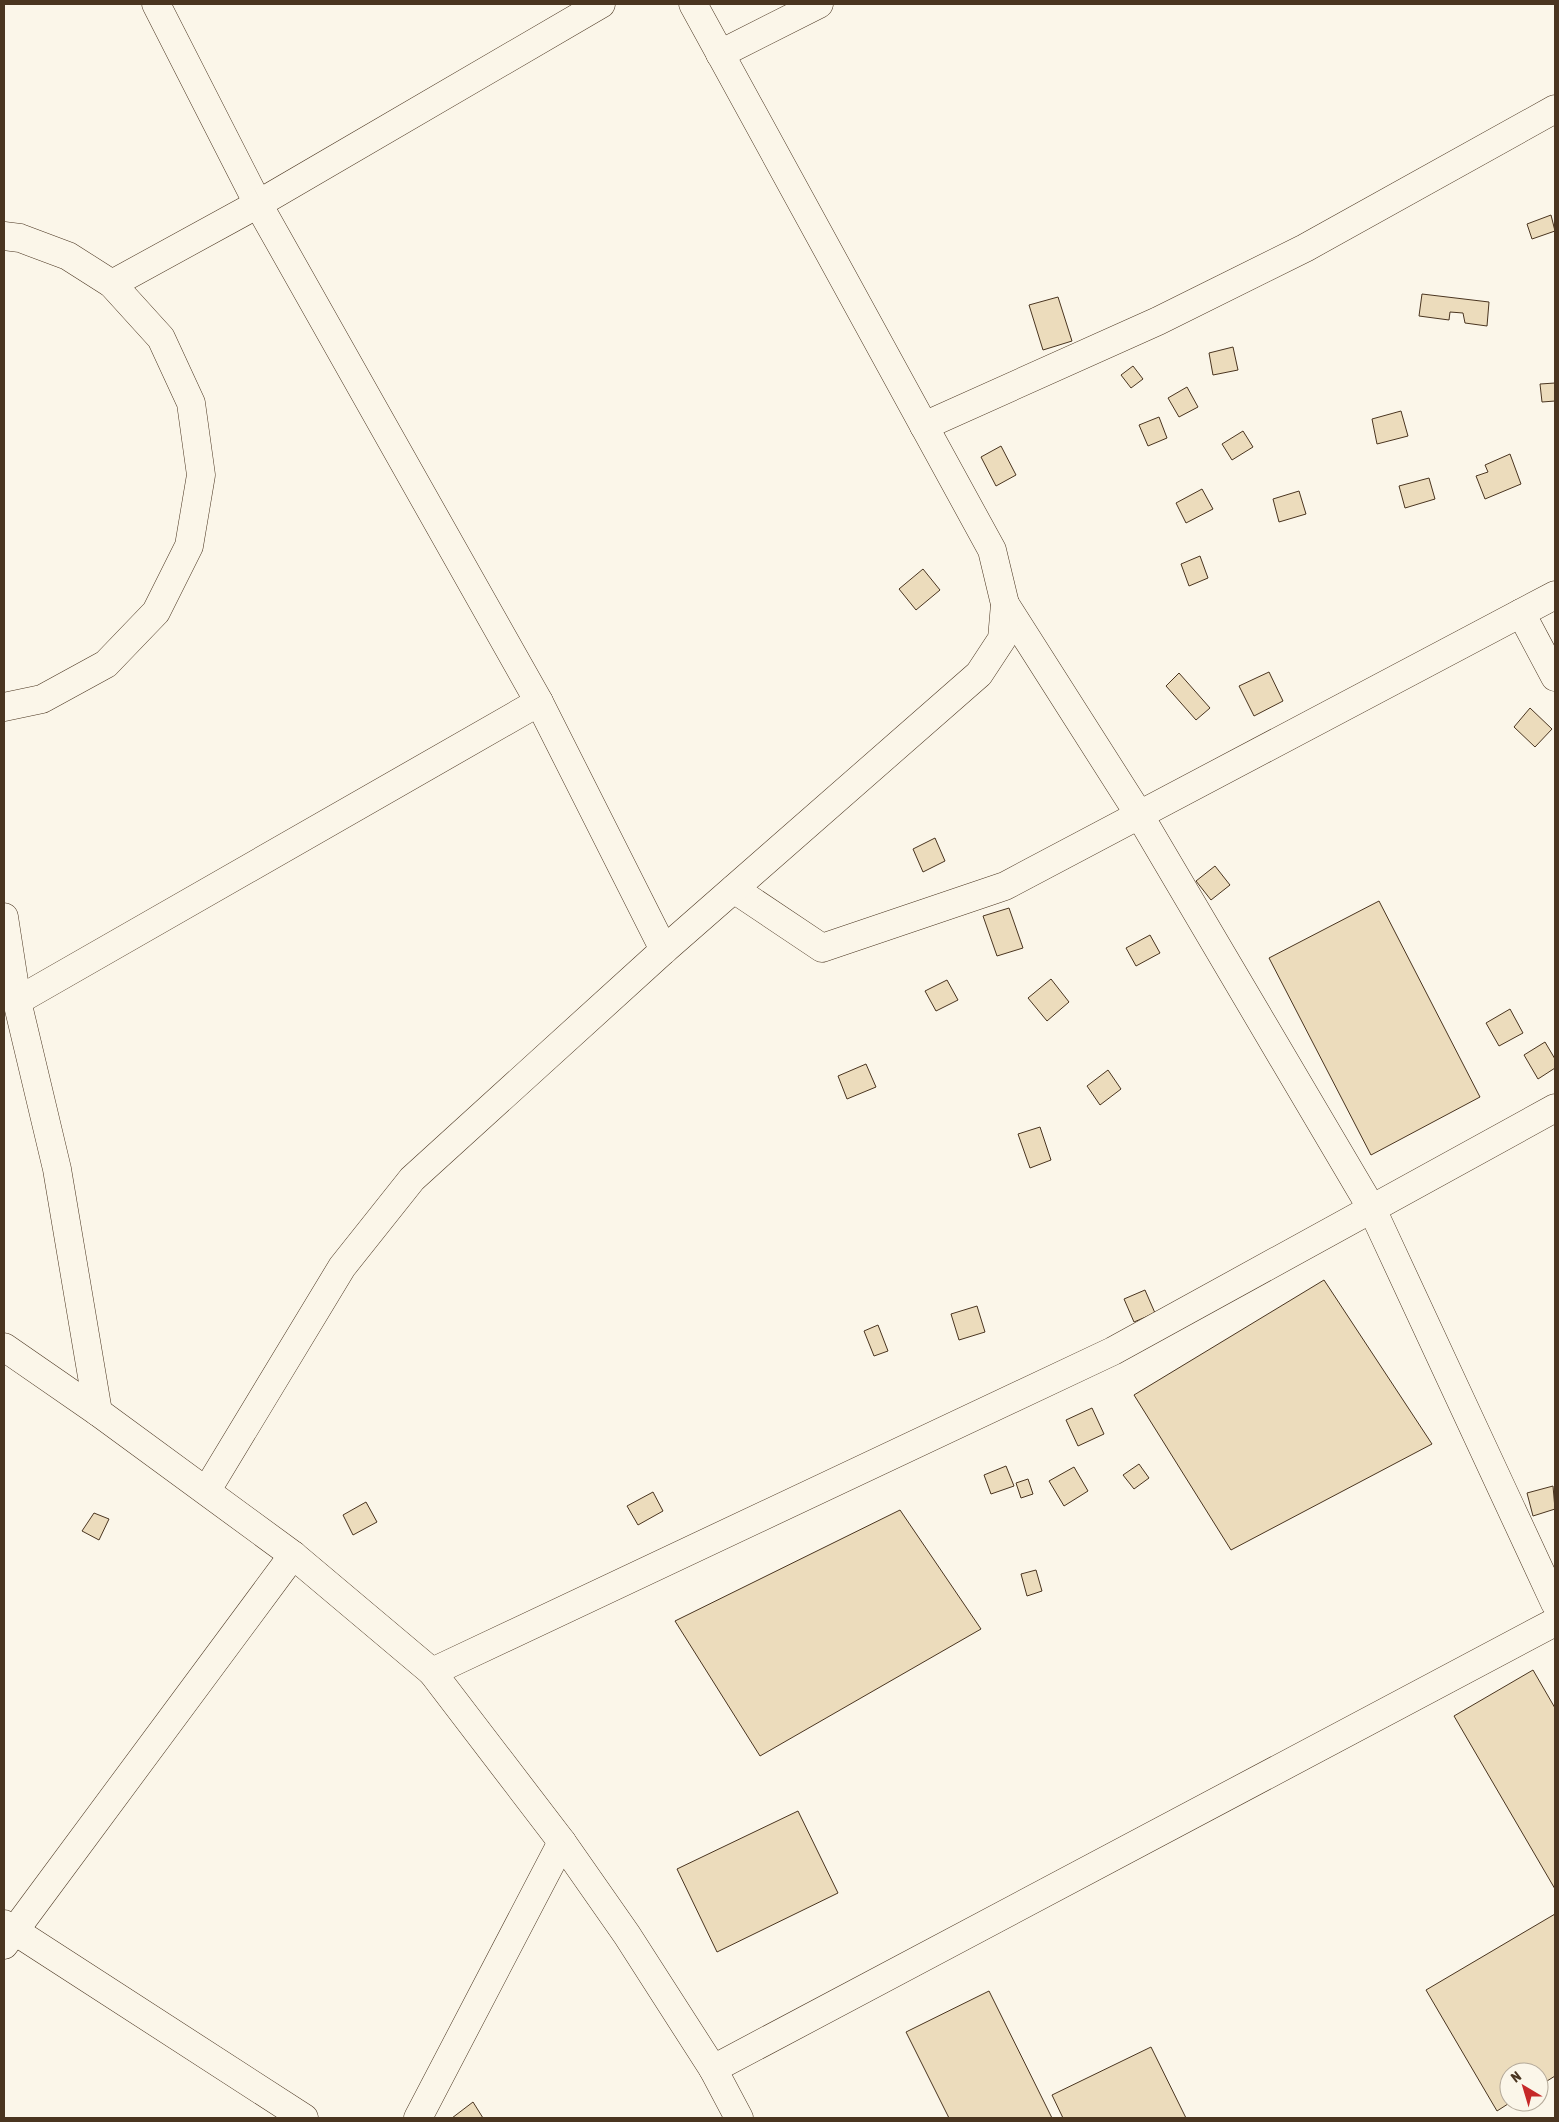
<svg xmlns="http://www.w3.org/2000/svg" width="1559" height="2122" viewBox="0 0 1559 2122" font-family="'Asap Condensed',sans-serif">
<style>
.building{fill:#ecdcbc;stroke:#4a3520}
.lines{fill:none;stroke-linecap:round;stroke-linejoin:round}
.street-casing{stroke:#4a3520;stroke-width:29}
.street{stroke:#fbf6e9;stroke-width:28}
</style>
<rect width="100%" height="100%" fill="#fbf6e9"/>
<g class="building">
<path d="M1551,215L1555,231L1532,239L1527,224Z"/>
<path d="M1422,294L1489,302L1487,326L1465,323L1463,313L1450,312L1449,320L1419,316Z"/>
<path d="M1058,297L1072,341L1043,350L1029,305Z"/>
<path d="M1233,347L1238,370L1213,375L1209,353Z"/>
<path d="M1133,366L1143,379L1131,388L1121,375Z"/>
<path d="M1555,383V401L1542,402L1540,384Z"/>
<path d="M1187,387L1198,407L1179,417L1168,398Z"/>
<path d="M1401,411L1408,436L1377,444L1372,419Z"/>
<path d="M1159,417L1167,438L1148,446L1139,425Z"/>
<path d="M1243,431L1253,447L1232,460L1222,444Z"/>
<path d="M1001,446L1016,475L996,486L981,457Z"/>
<path d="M1510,454L1521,484L1485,499L1476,476L1488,472L1485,465Z"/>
<path d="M1429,478L1435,499L1405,508L1399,486Z"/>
<path d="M1202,489L1213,509L1186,523L1176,503Z"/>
<path d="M1299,491L1306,514L1279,522L1273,499Z"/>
<path d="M1200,556L1208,578L1189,586L1181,564Z"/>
<path d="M923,569L940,590L916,610L899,589Z"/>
<path d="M1269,672L1283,701L1254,716L1239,686Z"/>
<path d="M1179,673L1210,708L1196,720L1166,686Z"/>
<path d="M1530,708L1552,729L1535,747L1514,727Z"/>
<path d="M935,838L945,861L923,872L913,849Z"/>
<path d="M1215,866L1230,885L1211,900L1196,881Z"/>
<path d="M1379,901L1480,1097L1371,1155L1269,958Z"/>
<path d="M1009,908L1023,948L997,956L983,916Z"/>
<path d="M1150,935L1160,953L1136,966L1126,948Z"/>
<path d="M1051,979L1069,1002L1047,1021L1028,998Z"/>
<path d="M947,980L958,1000L936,1011L925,991Z"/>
<path d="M1510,1009L1523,1033L1499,1046L1486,1023Z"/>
<path d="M1545,1042L1555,1059V1068L1538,1079L1524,1055Z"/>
<path d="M866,1064L876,1087L847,1099L838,1076Z"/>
<path d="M1108,1070L1121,1089L1100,1105L1087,1086Z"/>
<path d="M1040,1127L1051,1160L1030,1168L1018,1134Z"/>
<path d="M1324,1280L1432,1444L1231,1550L1134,1395Z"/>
<path d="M1145,1290L1155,1313L1134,1322L1124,1299Z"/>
<path d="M977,1306L985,1332L959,1340L951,1314Z"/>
<path d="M878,1325L888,1351L874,1356L864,1331Z"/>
<path d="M1092,1408L1104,1434L1078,1446L1066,1420Z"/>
<path d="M1139,1464L1149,1478L1134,1489L1123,1475Z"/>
<path d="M1006,1466L1014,1486L991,1494L984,1475Z"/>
<path d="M1074,1467L1088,1491L1064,1506L1049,1481Z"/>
<path d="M1028,1479L1033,1494L1021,1498L1016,1483Z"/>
<path d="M1553,1486L1555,1509L1533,1516L1527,1493Z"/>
<path d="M653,1492L663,1511L638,1525L627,1506Z"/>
<path d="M366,1502L377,1522L353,1535L343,1515Z"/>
<path d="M900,1510L981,1629L760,1756L675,1621Z"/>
<path d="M94,1513L109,1519L99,1540L82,1531Z"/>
<path d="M1036,1570L1042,1591L1027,1596L1021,1574Z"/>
<path d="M1533,1670L1555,1708V1889L1454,1716Z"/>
<path d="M798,1811L838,1893L717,1952L677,1869Z"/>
<path d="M1555,1914V2076L1539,2086V2072H1509V2102H1511L1497,2111L1426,1990Z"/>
<path d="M989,1991L1052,2118H949L906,2032Z"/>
<path d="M1151,2047L1186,2118H1063L1052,2095Z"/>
<path d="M473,2102L483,2118H452Z"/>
</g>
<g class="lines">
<g class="street-casing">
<g id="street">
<path d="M156,4L258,204L539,702L664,950"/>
<path d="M720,54L819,4"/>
<path d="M4,236L20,238L68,256L112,284L161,338L191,403L201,475L189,546L156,612L106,664L42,699L4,707"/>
<path d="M112,284L258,204L601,4"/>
<path d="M924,426L1158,321L1305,248L1555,109"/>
<path d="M1005,604L1140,816L1372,1209L1555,1603"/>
<path d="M1521,613L1555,677"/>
<path d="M734,889L822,948L1005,886L1555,595"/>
<path d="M4,917L17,1001L57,1169L98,1412"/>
<path d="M17,1001L539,702"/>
<path d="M4,1347L98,1412L293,1555L432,1672L562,1842L627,1935L713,2069L739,2118"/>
<path d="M207,1490L342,1267L412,1179L664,950L979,674L1002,639L1005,604L992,550L693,4"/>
<path d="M432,1672L1113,1351L1555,1108"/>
<path d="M4,1924L304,2118"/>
<path d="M4,1945L293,1555"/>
<path d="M713,2069L1555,1622"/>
<path d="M418,2118L562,1842"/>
</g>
</g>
<use href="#street" class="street"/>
</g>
<rect width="1559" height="2122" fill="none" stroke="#4a3520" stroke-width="10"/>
<g transform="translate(1524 2087) rotate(322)"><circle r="24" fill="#fbf6e9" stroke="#b4a999"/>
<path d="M0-4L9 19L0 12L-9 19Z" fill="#c62828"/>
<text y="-8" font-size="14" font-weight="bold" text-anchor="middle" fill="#4a3520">N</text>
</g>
</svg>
